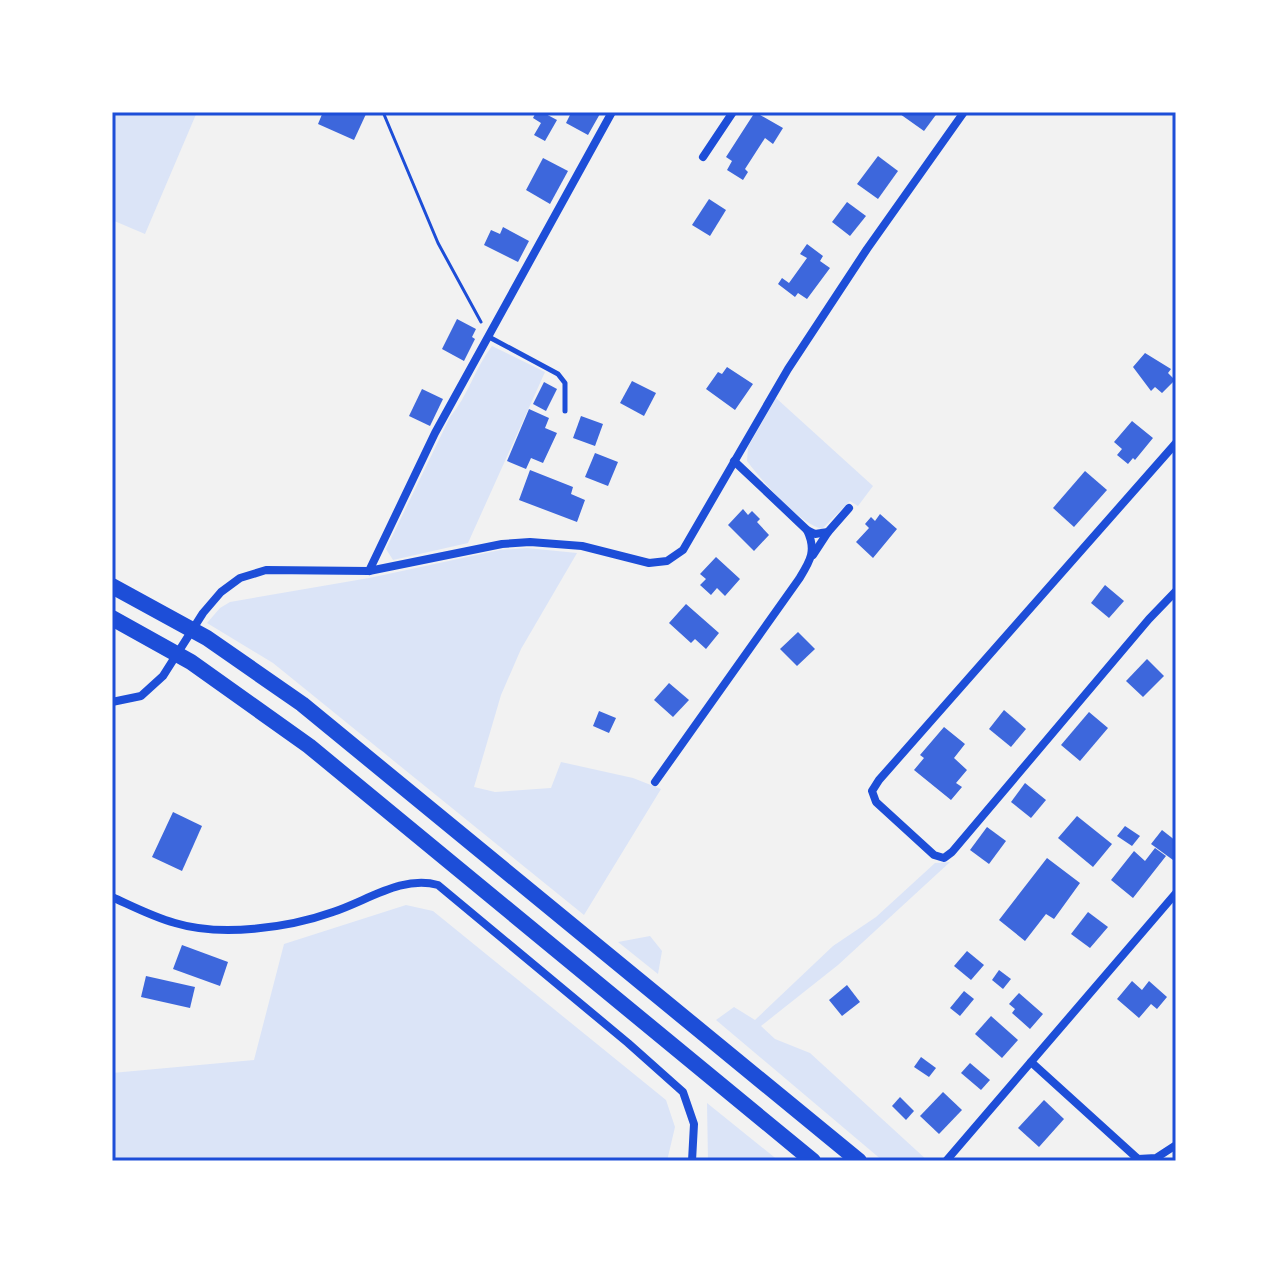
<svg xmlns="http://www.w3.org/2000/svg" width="1288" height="1273" viewBox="0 0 1288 1273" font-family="'Public Sans',sans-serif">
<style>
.green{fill:#dbe4f7}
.building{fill:#3d67dc}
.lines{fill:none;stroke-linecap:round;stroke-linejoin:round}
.path{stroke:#1d4ed8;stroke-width:3}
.service{stroke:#1d4ed8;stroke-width:5}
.minor{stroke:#1d4ed8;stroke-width:8}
.primary{stroke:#1d4ed8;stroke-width:16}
.neatline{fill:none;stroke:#1d4ed8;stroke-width:3}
</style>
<rect width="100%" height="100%" fill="#f2f2f2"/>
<g class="green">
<path d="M112,112H197L145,234L112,220Z"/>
<path d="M492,346L545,372L468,543L393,560L386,549L450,417C468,396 475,368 492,346Z"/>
<path d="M776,398L873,486L858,506L850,501L822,529C797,522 763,482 747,461L748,447Z"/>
<path d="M527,548L577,553L521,649L501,695L474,787L495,792L551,788L561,762L633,778L661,789L584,915L273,663L207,623L220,608L230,602L369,578L500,550Z"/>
<path d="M950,862L838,965L761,1026L775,1039L810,1053L928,1161H883L716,1020L734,1007L755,1020L833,946L876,917L935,863Z"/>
<path d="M406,905L433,911L666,1100L675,1127L667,1161H112V1073L254,1060L284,944Z"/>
<path d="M650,936L662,951L658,974L618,942Z"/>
<path d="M707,1103L779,1161H708Z"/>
</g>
<g class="building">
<path d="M323,112H362L366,114L354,140L318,124Z"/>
<path d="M536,112H542L557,120L545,141L534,135L541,123L533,118Z"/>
<path d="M565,112H601L588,135L566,123L570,115Z"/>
<path d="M755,112L783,128L773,144L765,138L745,169L748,172L743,180L727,170L732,161L726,157Z"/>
<path d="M902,112H938L924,131L900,114Z"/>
<path d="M878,156L898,171L878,199L857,184Z"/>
<path d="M543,158L568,171L550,204L526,190Z"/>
<path d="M709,199L726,210L710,236L692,225Z"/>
<path d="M847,202L866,216L850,236L832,222Z"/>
<path d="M503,227L529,241L518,262L484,245L491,230L500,234Z"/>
<path d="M807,244L823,256L820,261L830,268L807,299L798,293L795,297L778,284L782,278L789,283L807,258L800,254Z"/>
<path d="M457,319L476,329L472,337L475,339L464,361L442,349Z"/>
<path d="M1145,353L1171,369L1168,373L1175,380L1162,393L1155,387L1151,391L1133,367Z"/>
<path d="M727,367L753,384L735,410L706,389L718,372L722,374Z"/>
<path d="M632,381L656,393L644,416L620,403Z"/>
<path d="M544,382L557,389L546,411L533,404Z"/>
<path d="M422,389L443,399L430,426L409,416Z"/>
<path d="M529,409L549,418L545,428L557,433L543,463L531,458L526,469L507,461Z"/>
<path d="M581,416L603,424L595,446L573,438Z"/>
<path d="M1132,421L1153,438L1135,460L1133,458L1128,464L1117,455L1122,449L1114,442Z"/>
<path d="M595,453L618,462L608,486L585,477Z"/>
<path d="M530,470L573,487L571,494L585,500L577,522L519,500Z"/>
<path d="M1085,471L1107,490L1074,527L1053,508Z"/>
<path d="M743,509L748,515L752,511L760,519L757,522L769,535L754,551L728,525Z"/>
<path d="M880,514L897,529L873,558L856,542L869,528L865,524L871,517L875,521Z"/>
<path d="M716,557L740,579L725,596L717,588L711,595L700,585L706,579L700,574Z"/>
<path d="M1105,585L1124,601L1109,618L1091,603Z"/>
<path d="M686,604L719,633L706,649L695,639L691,643L669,623Z"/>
<path d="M798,632L815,649L797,666L780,649Z"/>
<path d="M1147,659L1164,676L1143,697L1126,681Z"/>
<path d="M669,683L689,700L673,717L654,700Z"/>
<path d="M1004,710L1026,729L1011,747L989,729Z"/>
<path d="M599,711L616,718L609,733L593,726Z"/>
<path d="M1089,712L1108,728L1080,761L1061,745Z"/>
<path d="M944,727L965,744L954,758L967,770L956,783L962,787L951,800L914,770L924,758L920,755Z"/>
<path d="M1025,783L1046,800L1031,818L1011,802Z"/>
<path d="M173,812L202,826L182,871L152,857Z"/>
<path d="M1077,816L1112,844L1093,867L1058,838Z"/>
<path d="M1125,826L1140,836L1132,846L1117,836Z"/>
<path d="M987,827L1006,841L989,864L970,850Z"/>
<path d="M1162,830L1176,841V856L1173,860L1151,844Z"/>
<path d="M1155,848L1166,856L1133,898L1111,880L1134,851L1145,861Z"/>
<path d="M1047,858L1080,883L1054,919L1046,914L1025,941L999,920Z"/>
<path d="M1088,912L1108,927L1090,948L1071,934Z"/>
<path d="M182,945L228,962L220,986L173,969Z"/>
<path d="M967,951L984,965L971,980L954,966Z"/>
<path d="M999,970L1011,979L1003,989L992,980Z"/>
<path d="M146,976L195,987L190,1008L141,997Z"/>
<path d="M1132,981L1142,990L1149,981L1167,997L1157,1009L1151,1004L1139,1018L1117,999Z"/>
<path d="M847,985L860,1002L842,1016L829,1000Z"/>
<path d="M964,991L974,999L960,1016L950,1008Z"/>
<path d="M1019,993L1043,1014L1030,1029L1012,1013L1015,1009L1009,1004Z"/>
<path d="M991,1016L1018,1040L1002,1058L975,1034Z"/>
<path d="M921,1057L936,1068L929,1077L914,1067Z"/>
<path d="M970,1063L990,1080L981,1090L961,1073Z"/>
<path d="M943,1092L962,1110L939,1134L920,1116Z"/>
<path d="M900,1097L914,1111L906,1120L892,1106Z"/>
<path d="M1044,1100L1064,1119L1039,1147L1018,1128Z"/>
</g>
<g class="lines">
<path class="path" d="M383,112L438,243L481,322"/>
<path class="service" d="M489,337L558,374L565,383V411"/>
<g class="minor">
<path d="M703,157L733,112"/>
<path d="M1176,443L879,780L872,791L876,802L934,855L944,858L952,852L1149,619L1176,591"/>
<path d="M807,530L815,534L828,532L849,508"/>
<path d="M813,555L828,532"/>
<path d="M369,571L435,433L612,112"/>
<path d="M112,702L141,696L163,676L203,613L221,592L240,578L266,570L369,571L502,544L530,542L582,546L649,563L667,561L683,550L788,369L867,249L964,112"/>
<path d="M655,782L799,579C810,561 817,551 807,530L734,461"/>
<path d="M112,897C132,906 153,917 175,923C221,937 288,928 333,912C367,901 402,875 438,885L628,1043L683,1092L694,1124L692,1161"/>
<path d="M1031,1062L1138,1159L1156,1158L1176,1145"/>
<path d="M946,1161L1176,893"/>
</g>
<g class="primary">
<path d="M112,586L207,638L302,704L859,1161"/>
<path d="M112,618L191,662L309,746L813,1161"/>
</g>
</g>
<rect width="1288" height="1273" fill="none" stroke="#ffffff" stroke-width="228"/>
<rect x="114" y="114" width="1060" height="1045" class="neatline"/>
</svg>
